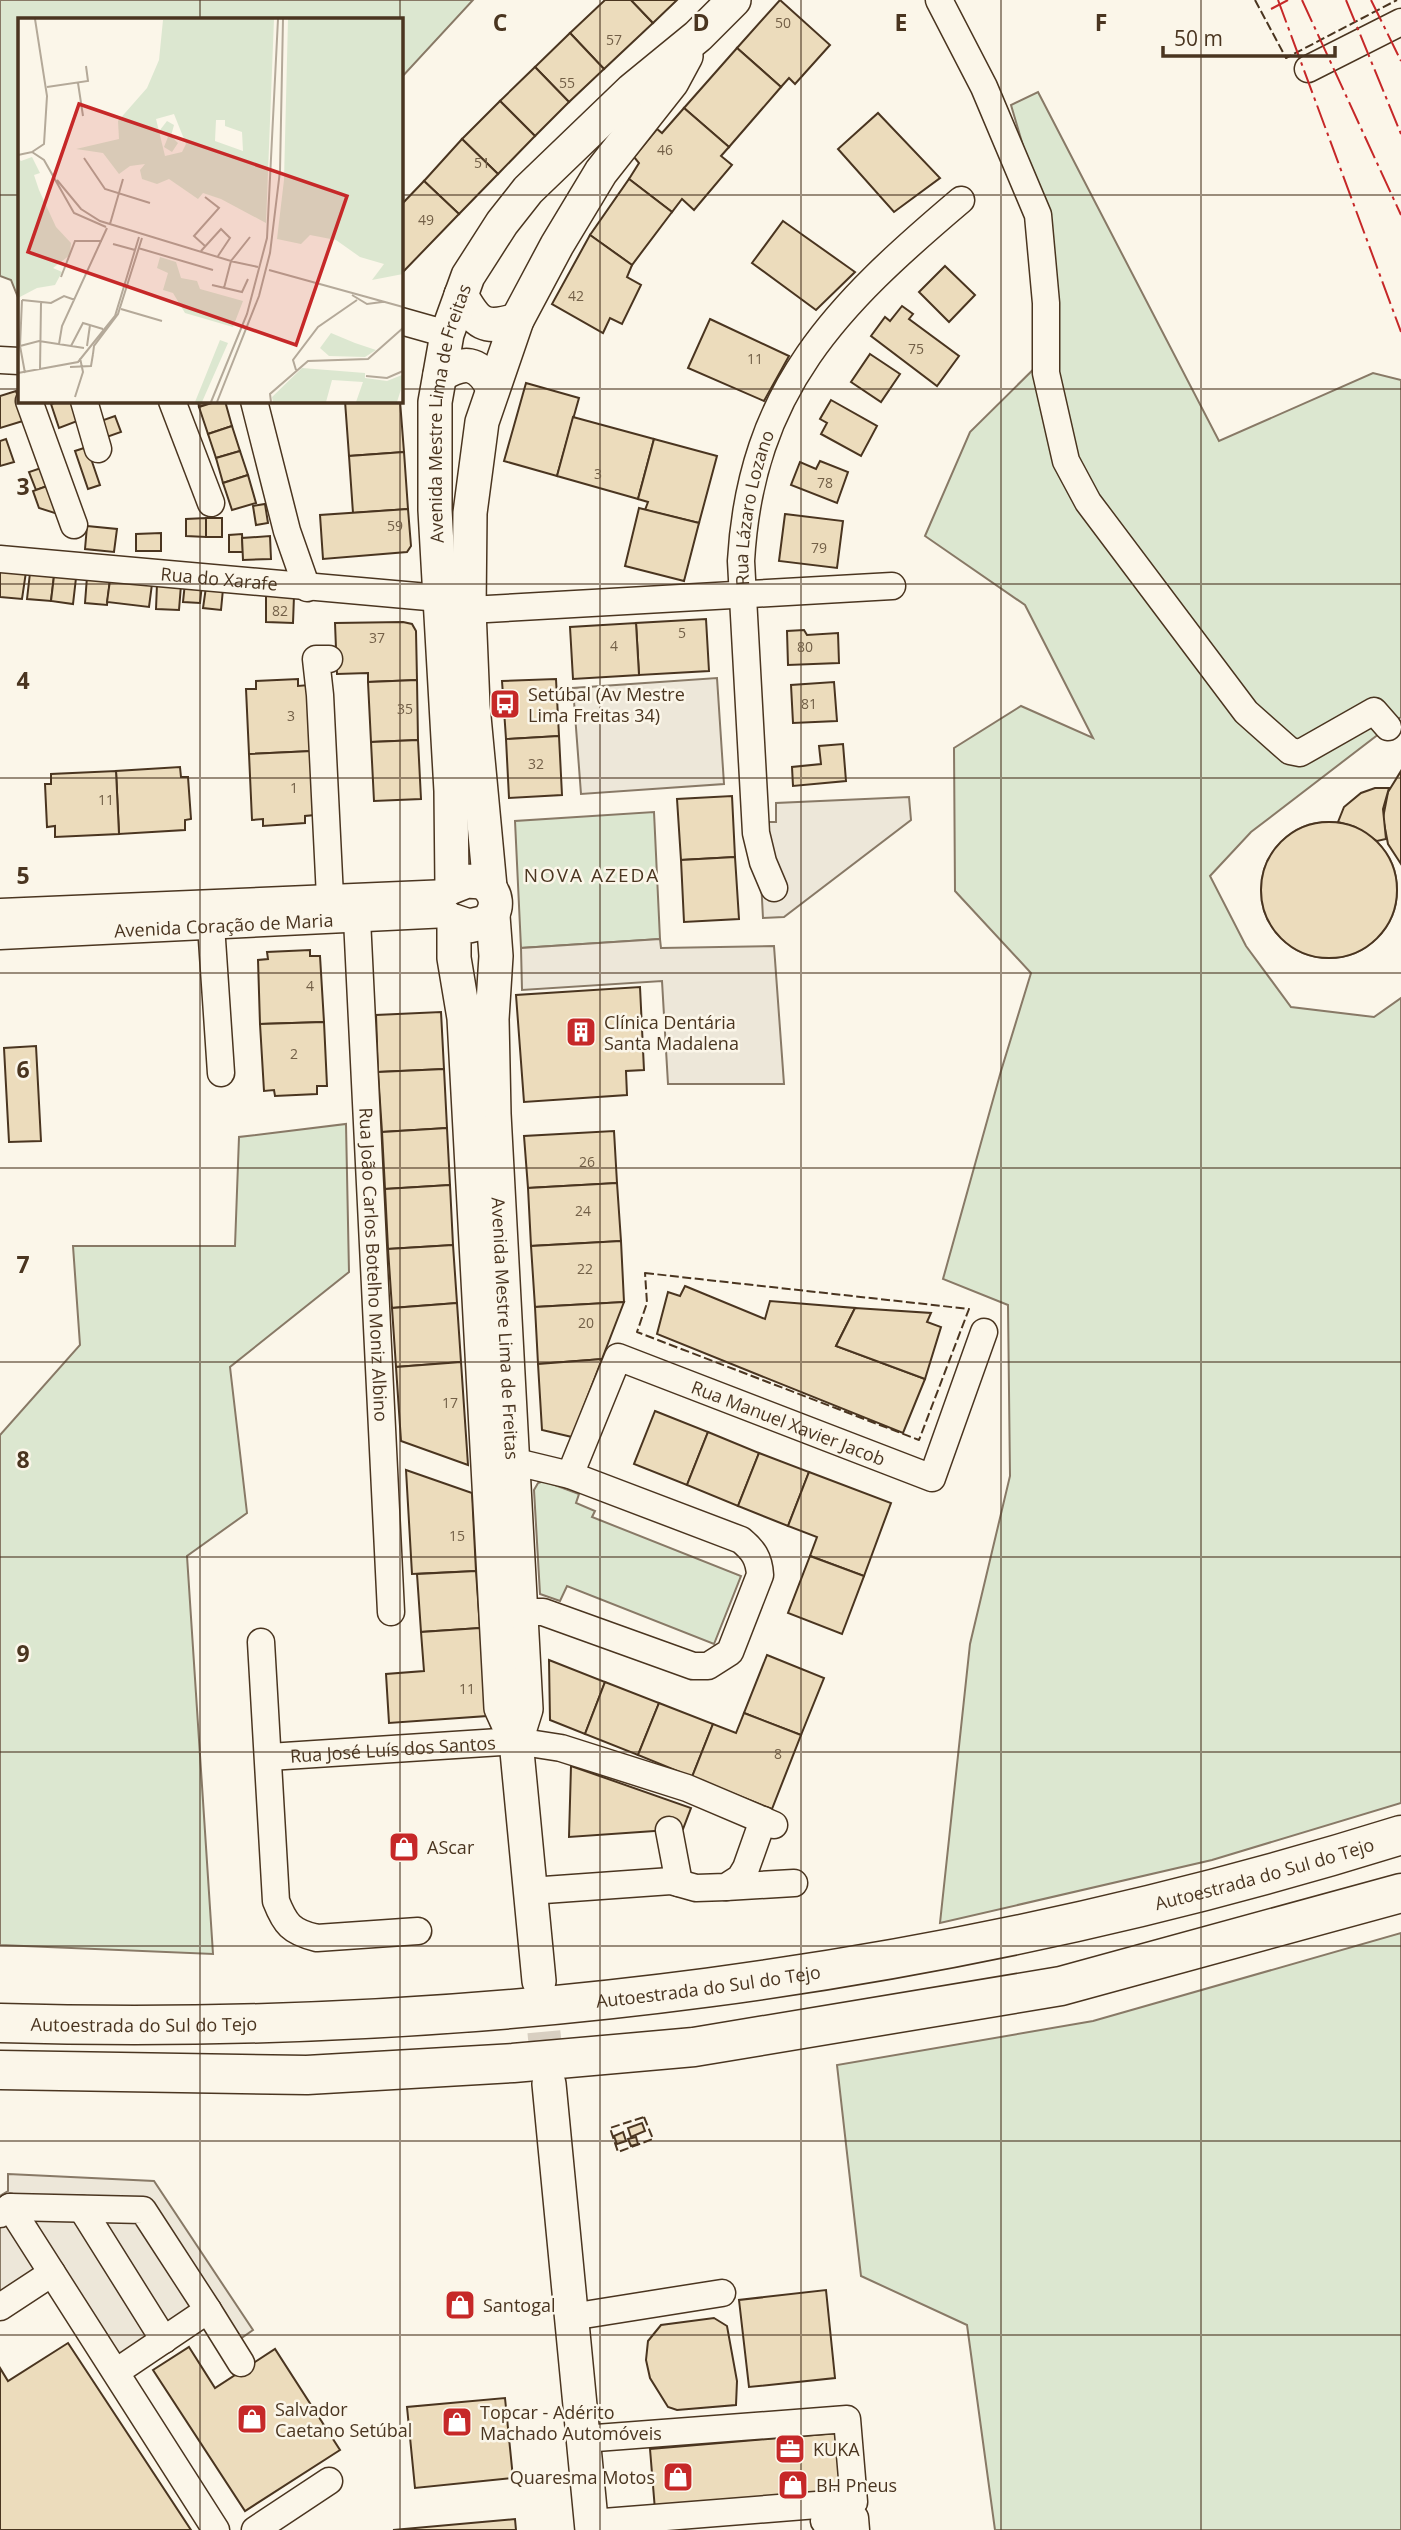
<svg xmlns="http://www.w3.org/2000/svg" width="1401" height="2530" viewBox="0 0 1401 2530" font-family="'Open Sans',sans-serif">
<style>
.green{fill:#dce7d0;stroke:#887966;stroke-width:2}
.parking{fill:#ede7d9;stroke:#887966;stroke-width:2}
.building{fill:#ecdcbc;stroke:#4a3520;stroke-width:2}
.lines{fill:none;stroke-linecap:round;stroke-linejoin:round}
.major-tunnel{stroke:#d8cfc1;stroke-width:33;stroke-dasharray:33 17;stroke-linecap:butt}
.minor-casing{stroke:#4a3520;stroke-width:29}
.major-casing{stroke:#4a3520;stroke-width:36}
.highway-casing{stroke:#4a3520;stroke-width:41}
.minor{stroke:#fbf6e9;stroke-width:26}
.major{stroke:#fbf6e9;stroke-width:33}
.highway{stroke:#fbf6e9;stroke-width:38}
.fence{stroke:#4a3520;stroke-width:2;stroke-dasharray:9 3.5;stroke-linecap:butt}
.power{stroke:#c62828;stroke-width:2;stroke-dasharray:24 5 3.5 5;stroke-linecap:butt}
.grid{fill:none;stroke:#4a3520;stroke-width:2;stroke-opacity:0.55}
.labels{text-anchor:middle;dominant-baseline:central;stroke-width:5;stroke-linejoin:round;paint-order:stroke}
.number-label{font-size:14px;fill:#725f47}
.street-label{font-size:18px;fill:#4a3520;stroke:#fbf6e9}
.poi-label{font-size:18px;fill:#4a3520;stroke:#fbf6e9;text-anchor:start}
.neighbourhood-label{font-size:19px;letter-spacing:2px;fill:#4a3520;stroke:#fbf6e9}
.inset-road{fill:none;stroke:#b4a999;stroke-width:2}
.view{fill:#c62828;fill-opacity:0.15;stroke:#c62828;stroke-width:3.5}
.inset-edge{fill:none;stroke:#4a3520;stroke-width:3.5}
.grid-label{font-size:23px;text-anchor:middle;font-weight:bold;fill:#4a3520;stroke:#fbf6e9;stroke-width:5;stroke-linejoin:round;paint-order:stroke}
</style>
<rect width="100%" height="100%" fill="#fbf6e9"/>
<g class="green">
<path d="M0,0H473L401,78V19H19V300L11,280L0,276Z"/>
<path d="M1038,92L1219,441L1373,373L1401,380V717L1251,832L1210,876L1246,946L1291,1007L1374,1017L1401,998V1803L1212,1860L940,1923L970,1644L1010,1476L1008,1305L943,1279L1001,1071L1031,973L955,891L954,748L1021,706L1093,738L1025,605L925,536L970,432L1057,346L1045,220L1011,105Z"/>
<path d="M654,812L660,939L521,948L515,821Z"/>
<circle cx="1329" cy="890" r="68"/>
<path d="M346,1124L349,1272L230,1367L247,1513L187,1556L213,1954L0,1945V1435L80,1345L73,1246H235L239,1137Z"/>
<path d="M544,1481L579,1494L576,1503L595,1511L592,1517L741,1576L714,1644L567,1586L560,1601L540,1594L534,1490L538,1483Z"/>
<path d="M1401,1933V2530H995L967,2325L861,2276L837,2065L1093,2021Z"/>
</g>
<g class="parking">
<path d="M717,678L724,784L581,794L573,688Z"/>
<path d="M909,797L911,820L784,917L763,918L758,822H776V803Z"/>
<path d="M660,939L661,948L774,946L784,1084H668L662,981L522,990L521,948Z"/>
<path d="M8,2174L154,2181L253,2330L230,2346L208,2311L116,2372L52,2273L0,2307V2196L8,2191Z"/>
</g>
<g class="building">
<path d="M605,0H631L653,23L604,69L570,33Z"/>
<path d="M631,0H677L653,23Z"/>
<path d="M780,0L830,45L795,84L789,78L781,87L737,48Z"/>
<path d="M570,33L604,69L569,102L535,67Z"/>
<path d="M737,48L781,87L729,147L684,108Z"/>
<path d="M535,67L569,102L535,136L500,101Z"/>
<path d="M500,101L535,136L498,174L462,139Z"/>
<path d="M684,108L729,147L721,156L732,165L694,210L682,199L672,212L629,179L639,163L634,157L657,129L662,133Z"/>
<path d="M878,113L940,178L894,212L838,149Z"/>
<path d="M462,139L498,174L459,214L424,181Z"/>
<path d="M629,179L672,212L632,265L590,235Z"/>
<path d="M424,181L459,214L401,274V205Z"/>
<path d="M783,221L855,272L816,310L752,263Z"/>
<path d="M590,235L632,265L627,277L641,285L622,324L610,318L603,333L552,304Z"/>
<path d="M945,266L975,295L949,322L919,292Z"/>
<path d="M902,306L913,314L909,319L959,356L937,386L871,336L885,317L890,321Z"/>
<path d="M710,319L789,356L764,401L688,368Z"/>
<path d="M870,354L900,374L881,402L851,382Z"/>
<path d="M526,383L579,398L557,476L504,461Z"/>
<path d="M16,391L26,420L0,428V396Z"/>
<path d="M831,400L877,426L861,456L821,434L827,423L820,419Z"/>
<path d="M61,401H73L80,420L59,428L51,404Z"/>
<path d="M198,401H218L199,407Z"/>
<path d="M218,401H225L232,426L208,434L199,407Z"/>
<path d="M345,401H400L404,452L349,456Z"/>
<path d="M115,416L121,432L101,439L95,423Z"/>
<path d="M573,417L654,439L638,499L557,476Z"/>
<path d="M232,426L240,451L216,458L208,434Z"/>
<path d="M6,439L14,462L0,466V441Z"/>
<path d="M654,439L717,456L699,523L645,510L648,502L638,499Z"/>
<path d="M87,447L100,485L88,489L75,451Z"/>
<path d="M240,451L248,475L223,483L216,458Z"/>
<path d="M404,452L408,509L353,513L349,456Z"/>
<path d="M820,461L848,472L837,503L791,485L800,462L816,469Z"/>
<path d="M44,467L50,485L36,490L29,472Z"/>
<path d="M248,475L256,503L232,510L223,483Z"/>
<path d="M50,485L61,515L39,508L33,491Z"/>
<path d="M265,504L268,523L256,525L253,506Z"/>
<path d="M639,508L699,523L684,581L625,566Z"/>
<path d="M408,509L411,546L407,552L323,559L320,515Z"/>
<path d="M785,514L843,521L837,568L779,561Z"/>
<path d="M206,518V537L186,536V519Z"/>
<rect x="206" y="518" width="16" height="19"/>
<path d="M87,526L117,529L114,552L85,549Z"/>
<path d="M161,533V551H136V534Z"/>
<path d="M242,534L243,552H229V535Z"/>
<path d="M270,536L271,559L243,560L242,538Z"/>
<path d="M0,569L26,572L22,599L0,597Z"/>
<path d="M30,573L54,576L51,601L27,599Z"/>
<path d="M54,576L76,578L73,604L51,601Z"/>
<path d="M87,577L110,580L107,605L85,603Z"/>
<path d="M110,580L152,584L149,607L107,602Z"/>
<path d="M185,583L202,584L200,603L183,602Z"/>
<path d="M157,584L181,585L179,610L156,609Z"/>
<path d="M206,587L223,589L221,610L203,608Z"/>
<path d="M266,595L294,596L293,623L266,622Z"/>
<path d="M706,619L709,671L639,675L636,623Z"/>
<path d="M403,622L412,624L416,631L417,680L368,682V673L337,674L335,623Z"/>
<path d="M636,623L639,675L573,679L570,627Z"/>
<path d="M804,630L807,635L838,633L839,663L788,665L787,631Z"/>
<path d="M298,679V686L309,685L312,751L249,754L246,689H256V681Z"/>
<path d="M556,679L559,736L506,739L502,681Z"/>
<path d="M417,680L418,740L371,742L368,682Z"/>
<path d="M834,682L837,721L793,723L791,685Z"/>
<path d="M559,736L562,795L509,798L506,739Z"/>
<path d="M418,740L421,799L374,801L371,742Z"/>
<path d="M843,744L846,781L793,786L792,767L821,764L819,746Z"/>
<path d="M312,751L315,815L305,816V823L263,826V819L252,820L249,754Z"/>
<path d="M180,767L181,777H188L191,819L185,820V830L119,834L116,771Z"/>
<path d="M116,771L119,834L55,837V826L47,827L45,784H51V774Z"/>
<path d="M1401,771V864L1388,844L1383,818L1388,792Z"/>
<path d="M1375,788H1389L1383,809L1386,839L1377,841L1355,827L1338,822L1344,807L1361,793Z"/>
<path d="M732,796L735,857L681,860L677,799Z"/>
<circle cx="1329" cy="890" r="68"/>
<path d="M735,857L739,919L684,922L681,860Z"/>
<path d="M310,950V956H320L324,1022L260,1024L258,960L268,959L267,952Z"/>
<path d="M640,987L644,1070L626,1071L627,1095L524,1102L516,995Z"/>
<path d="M441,1012L444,1069L378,1072L376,1015Z"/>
<path d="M324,1022L327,1086H317V1094L275,1096L274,1090L264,1091L260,1024Z"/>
<path d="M36,1046L41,1141L9,1142L4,1048Z"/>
<path d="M444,1069L447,1128L382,1132L378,1072Z"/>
<path d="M447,1128L450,1185L385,1189L382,1132Z"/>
<path d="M614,1131L617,1183L528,1188L524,1136Z"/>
<path d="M617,1183L621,1241L531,1246L528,1188Z"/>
<path d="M450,1185L453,1245L388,1249L385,1189Z"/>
<path d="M621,1241L624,1302L535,1307L531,1246Z"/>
<path d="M453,1245L457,1303L392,1308L388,1249Z"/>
<path d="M685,1286L765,1319L770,1301L855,1308L836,1346L925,1379L903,1433L657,1334L668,1292L680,1296Z"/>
<path d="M624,1302L602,1359L538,1364L535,1307Z"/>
<path d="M457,1303L461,1362L396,1367L392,1308Z"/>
<path d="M855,1308L931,1313L927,1322L941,1327L925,1379L836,1346Z"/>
<path d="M602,1359L572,1437L542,1430L538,1364Z"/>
<path d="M461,1362L468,1465L401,1441L396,1367Z"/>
<path d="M655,1411L708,1432L687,1485L634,1464Z"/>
<path d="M708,1432L759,1453L738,1506L687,1485Z"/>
<path d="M759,1453L809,1472L788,1526L738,1506Z"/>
<path d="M406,1470L472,1493L476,1571L412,1574Z"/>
<path d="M809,1472L891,1503L864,1576L810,1556L817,1537L788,1526Z"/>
<path d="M810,1556L864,1576L842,1634L788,1613Z"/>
<path d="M476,1571L480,1628L421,1632L417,1574Z"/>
<path d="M480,1628L487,1716L389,1723L386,1674L424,1671L421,1632Z"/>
<path d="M767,1655L824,1678L801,1735L744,1713Z"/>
<path d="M549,1660L605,1682L585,1734L550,1720Z"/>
<path d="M605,1682L659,1703L638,1755L585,1734Z"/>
<path d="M659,1703L713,1724L692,1777L638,1755Z"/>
<path d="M744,1713L801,1735L772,1809L692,1777L713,1724L736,1733Z"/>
<path d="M571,1766L691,1808L683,1829L569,1837Z"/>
<path d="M642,2123L645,2131L631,2137L628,2128Z"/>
<path d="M623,2132L626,2141L617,2144L614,2136Z"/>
<path d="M636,2137L638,2144L631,2146L628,2139Z"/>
<path d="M826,2290L835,2378L749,2387L739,2300Z"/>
<path d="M714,2318L727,2326L737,2381L736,2405L677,2410L668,2407L650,2378L646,2360L648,2341L661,2325Z"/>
<path d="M68,2343L191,2530H0V2368L8,2381Z"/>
<path d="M189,2347L215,2388L275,2349L340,2450L245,2511L153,2370Z"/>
<path d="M505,2398L513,2478L415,2488L407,2407Z"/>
<path d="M837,2433L842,2493L655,2510L650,2449Z"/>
<path d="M515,2519L516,2530H393Z"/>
</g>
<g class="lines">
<path class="major-tunnel" d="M539,1982L549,2084"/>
<g class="minor-casing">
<g id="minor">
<path d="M939,0L984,87L1038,215L1046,303V373L1066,461L1088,502L1246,712L1290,751L1300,753L1374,711L1388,727"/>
<path d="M1308,69L1401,22"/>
<path d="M401,321L447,334"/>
<path d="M0,360L19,361"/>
<path d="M29,401L74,525"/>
<path d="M84,401L98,449"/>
<path d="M172,401L211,503"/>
<path d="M254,401L287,531L307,588"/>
<path id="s1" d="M0,559L439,598"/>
<path d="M469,610L892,586"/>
<path d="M329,659H316L320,695L330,897"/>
<path id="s2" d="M774,888L763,862L756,833L741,561C751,389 837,305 961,200"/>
<path d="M0,912L448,893L452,887"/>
<path id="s3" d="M357,919L391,1612"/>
<path d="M211,925L221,1073"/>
<path id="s4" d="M0,936L448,914L454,921"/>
<path d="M512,1461L570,1475L741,1540C753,1550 759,1558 760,1575L730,1652L708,1666H693L543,1612H521"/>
<path id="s5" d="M570,1475L618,1357L932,1478L984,1332"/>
<path d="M261,1642L276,1901C285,1924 291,1932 317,1938L418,1931"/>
<path id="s6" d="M269,1757L516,1741L561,1748L687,1788L774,1825"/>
<path d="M669,1830L679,1883"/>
<path d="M726,1887L794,1883"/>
<path d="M530,1891L671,1881L696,1888L726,1887L740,1878L746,1868L763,1820"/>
<path d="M10,2207L143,2210L208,2310L116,2372"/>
<path d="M82,2209L164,2340"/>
<path d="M0,2214L10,2207L216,2530"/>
<path d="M0,2307L52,2273"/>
<path d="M208,2310L241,2363"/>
<path d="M571,2317L722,2293"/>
<path d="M583,2439L847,2419L854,2502L591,2523"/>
<path d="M824,2521L855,2518L856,2530"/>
<path d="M255,2530L329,2481"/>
</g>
</g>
<g class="major-casing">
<g id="major">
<path d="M461,295C477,324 484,330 517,320"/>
<path d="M440,375C465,361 477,361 492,386"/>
<path d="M490,887L473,706L469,610L470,513L482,422L517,320L557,245L601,172L672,82L686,56"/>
<path id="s7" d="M493,916L496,956L492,1019L494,1114L526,1709L516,1741"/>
<path id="s8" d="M539,1981L516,1741L501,1708L464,1018L454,958V921L469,926L486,922C500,909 498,892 482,882L467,881L452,887L451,791L435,510V402L447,334L468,276L502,223L528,190L632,90L698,36L734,0"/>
<path d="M549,2084L592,2530"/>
</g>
</g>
<g class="highway-casing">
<g id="highway">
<path id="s9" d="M0,2023C475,2037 947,1977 1401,1835"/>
<path d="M0,2070L307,2075L513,2063L694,2047L1061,1986L1401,1893"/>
</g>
</g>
<use href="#minor" class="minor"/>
<use href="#major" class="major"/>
<use href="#highway" class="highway"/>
<g class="fence">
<path d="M1255,0L1286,58L1397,0"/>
<path d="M645,1273L969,1309L919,1440L637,1332L647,1303Z"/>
<path d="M644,2117L653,2139L618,2152L610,2128Z"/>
</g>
<g class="power">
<path d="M1278,0L1401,332"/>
<path d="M1302,0L1401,215"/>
<path d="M1346,0L1401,134"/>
<path d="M1371,0L1401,61"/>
<path d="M1271,9L1288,0"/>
</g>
</g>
<path class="grid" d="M200,0V19M400,0V19M600,0V2530M801,0V2530M1001,0V2530M1201,0V2530M0,195H19M401,195H1401M0,389H19M401,389H1401M200,401V2530M400,401V2530M0,584H1401M0,778H1401M0,973H1401M0,1168H1401M0,1362H1401M0,1557H1401M0,1752H1401M0,1946H1401M0,2141H1401M0,2335H1401"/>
<defs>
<g id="bus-square" transform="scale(1.575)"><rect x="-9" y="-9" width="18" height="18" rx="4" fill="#c62828" stroke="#fbf6e9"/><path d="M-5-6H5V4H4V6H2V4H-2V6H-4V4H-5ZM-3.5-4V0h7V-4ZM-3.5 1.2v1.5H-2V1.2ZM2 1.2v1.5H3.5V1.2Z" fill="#fff"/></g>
<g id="building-square" transform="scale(1.575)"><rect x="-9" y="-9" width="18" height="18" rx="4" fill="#c62828" stroke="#fbf6e9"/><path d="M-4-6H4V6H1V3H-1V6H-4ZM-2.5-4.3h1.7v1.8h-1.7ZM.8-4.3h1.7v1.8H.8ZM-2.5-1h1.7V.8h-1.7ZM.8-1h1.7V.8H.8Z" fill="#fff"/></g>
<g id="shop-square" transform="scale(1.575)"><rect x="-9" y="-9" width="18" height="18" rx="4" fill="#c62828" stroke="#fbf6e9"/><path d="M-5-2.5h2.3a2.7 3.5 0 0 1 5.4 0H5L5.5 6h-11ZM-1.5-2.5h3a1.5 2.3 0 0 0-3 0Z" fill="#fff"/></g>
<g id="office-square" transform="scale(1.575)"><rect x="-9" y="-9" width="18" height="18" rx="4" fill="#c62828" stroke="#fbf6e9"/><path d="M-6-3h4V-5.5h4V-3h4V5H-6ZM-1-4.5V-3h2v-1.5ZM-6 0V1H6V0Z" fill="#fff"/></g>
</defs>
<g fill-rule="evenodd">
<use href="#bus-square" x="505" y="704"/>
<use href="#building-square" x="581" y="1032"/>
<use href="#shop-square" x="404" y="1847"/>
<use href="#shop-square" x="460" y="2305"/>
<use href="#shop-square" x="252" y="2419"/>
<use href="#shop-square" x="457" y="2422"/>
<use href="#office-square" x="790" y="2449"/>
<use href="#shop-square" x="678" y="2477"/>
<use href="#shop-square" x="793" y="2485"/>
</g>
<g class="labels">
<g class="number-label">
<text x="783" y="22">50</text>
<text x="614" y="39">57</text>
<text x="567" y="82">55</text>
<text x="665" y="149">46</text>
<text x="482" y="162">51</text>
<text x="426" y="219">49</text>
<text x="576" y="295">42</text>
<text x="916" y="348">75</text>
<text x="755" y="358">11</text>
<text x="598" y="473">3</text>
<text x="825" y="482">78</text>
<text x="395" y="525">59</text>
<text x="819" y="547">79</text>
<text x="280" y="610">82</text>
<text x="682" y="632">5</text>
<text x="377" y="637">37</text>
<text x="614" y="645">4</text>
<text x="805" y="646">80</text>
<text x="809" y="703">81</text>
<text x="405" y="708">35</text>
<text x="291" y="715">3</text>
<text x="536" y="763">32</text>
<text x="294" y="787">1</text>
<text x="106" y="799">11</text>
<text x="310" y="985">4</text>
<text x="294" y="1053">2</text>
<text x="587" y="1161">26</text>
<text x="583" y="1210">24</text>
<text x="585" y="1268">22</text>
<text x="586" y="1322">20</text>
<text x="450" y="1402">17</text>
<text x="457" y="1535">15</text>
<text x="467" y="1688">11</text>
<text x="778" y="1753">8</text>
</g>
<g class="street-label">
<text stroke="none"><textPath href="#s8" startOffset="1654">Avenida Mestre Lima de Freitas</textPath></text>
<text stroke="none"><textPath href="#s2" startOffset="385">Rua Lázaro Lozano</textPath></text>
<text stroke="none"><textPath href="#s1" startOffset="220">Rua do Xarafe</textPath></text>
<text stroke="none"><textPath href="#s4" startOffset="224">Avenida Coração de Maria</textPath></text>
<text stroke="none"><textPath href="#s3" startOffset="346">Rua João Carlos Botelho Moniz Albino</textPath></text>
<text stroke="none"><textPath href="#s7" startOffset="413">Avenida Mestre Lima de Freitas</textPath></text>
<text stroke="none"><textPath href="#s5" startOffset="310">Rua Manuel Xavier Jacob</textPath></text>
<text stroke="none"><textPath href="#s6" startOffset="124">Rua José Luís dos Santos</textPath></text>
<text stroke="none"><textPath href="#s9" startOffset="1278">Autoestrada do Sul do Tejo</textPath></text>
<text stroke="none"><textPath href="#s9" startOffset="710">Autoestrada do Sul do Tejo</textPath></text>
<text stroke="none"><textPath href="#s9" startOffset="144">Autoestrada do Sul do Tejo</textPath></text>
</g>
<g class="poi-label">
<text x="528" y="694">Setúbal (Av Mestre<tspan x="528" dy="21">Lima Freitas 34)</tspan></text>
<text x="604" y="1022">Clínica Dentária<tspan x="604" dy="21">Santa Madalena</tspan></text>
<text x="427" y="1847">AScar</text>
<text x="483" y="2305">Santogal</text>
<text x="275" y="2409">Salvador<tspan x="275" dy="21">Caetano Setúbal</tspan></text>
<text x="480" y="2412">Topcar - Adérito<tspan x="480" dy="21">Machado Automóveis</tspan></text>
<text x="813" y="2449">KUKA</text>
<text x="655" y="2477" text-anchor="end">Quaresma Motos</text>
<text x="816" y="2485">BH Pneus</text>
</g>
<g class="neighbourhood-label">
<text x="592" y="875">NOVA AZEDA</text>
</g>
</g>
<g transform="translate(18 18)">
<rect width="385" height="385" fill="#fbf6e9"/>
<path d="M256,1L248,205L203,181L185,175L180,181L151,161L139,166L124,161L122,152L127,146L112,148L101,156L85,135L58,131L101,121L100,103L129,70L141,42L145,2ZM156,96L168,126L164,134L147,138L138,101ZM198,102H207V108L224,114L225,133L197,123ZM270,1H385V256L354,262L366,246L342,239L318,222L292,217L283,226L259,221L266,162ZM149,103L156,107L153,118L160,125L154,134L146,129L150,119L142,112ZM14,139L22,155L16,157L21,172L38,209L53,225L52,237L35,250L44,254L37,267L19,270L0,280V140L3,143ZM142,239L158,244L163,260L179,263L182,271L225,283L215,309L167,295L155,275L145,272L150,255L139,250ZM313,315L337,325L358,332L347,339L311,338L302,330ZM202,322L210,325L184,384H177ZM284,350L347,355V360L369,363L384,357V368L379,384H338L345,364L314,362L308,384H255L254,379Z" fill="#dce7d0" fill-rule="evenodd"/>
<path class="inset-road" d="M60,65L65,98M29,69L70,63L68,48M14,134L26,126L29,78L17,1M0,137L14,134L26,142L56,195L88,209M66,140L87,171L132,185M39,162L63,191L82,203L213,243M187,179L201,190L176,218L187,228M92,206L105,161M95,226L117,232M120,230L195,252M183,233L203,211L212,220L200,238M212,243L240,249M251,252L385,289M43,259L57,223H84M194,267L224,274L230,261M206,270L213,243L232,219M334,277L349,286L364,284M4,282L2,328L7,355M4,282L33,285L46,278L57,282M103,291L144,303M41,326L44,308L89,210M2,328L21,323L66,330M53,328L65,305L85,311M69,328L72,307M75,336L76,328L100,296L124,220M52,349L73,348L75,336M22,352L23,285M278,352L275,342L300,309L339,282M0,355L60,344L97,298L121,219M348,358L369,360L385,353M57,379L65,354L62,340M193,384L229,296L249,220L260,1M199,384L241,278L252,235L262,153L265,1M253,384L252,376L290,343L350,341L385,310"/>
<path class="view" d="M61,86L329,178L278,327L10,234Z"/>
<rect width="385" height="385" class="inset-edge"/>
</g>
<g class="grid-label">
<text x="500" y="31">C</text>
<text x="701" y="31">D</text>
<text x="901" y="31">E</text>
<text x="1101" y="31">F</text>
<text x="23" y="495">3</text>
<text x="23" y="689">4</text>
<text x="23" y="884">5</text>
<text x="23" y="1078">6</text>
<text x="23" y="1273">7</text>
<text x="23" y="1468">8</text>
<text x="23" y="1662">9</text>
</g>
<path d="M1163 46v10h172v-10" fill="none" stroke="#4a3520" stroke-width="3.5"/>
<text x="1174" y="46" font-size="21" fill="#4a3520" stroke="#fbf6e9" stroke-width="5" paint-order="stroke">50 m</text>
</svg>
